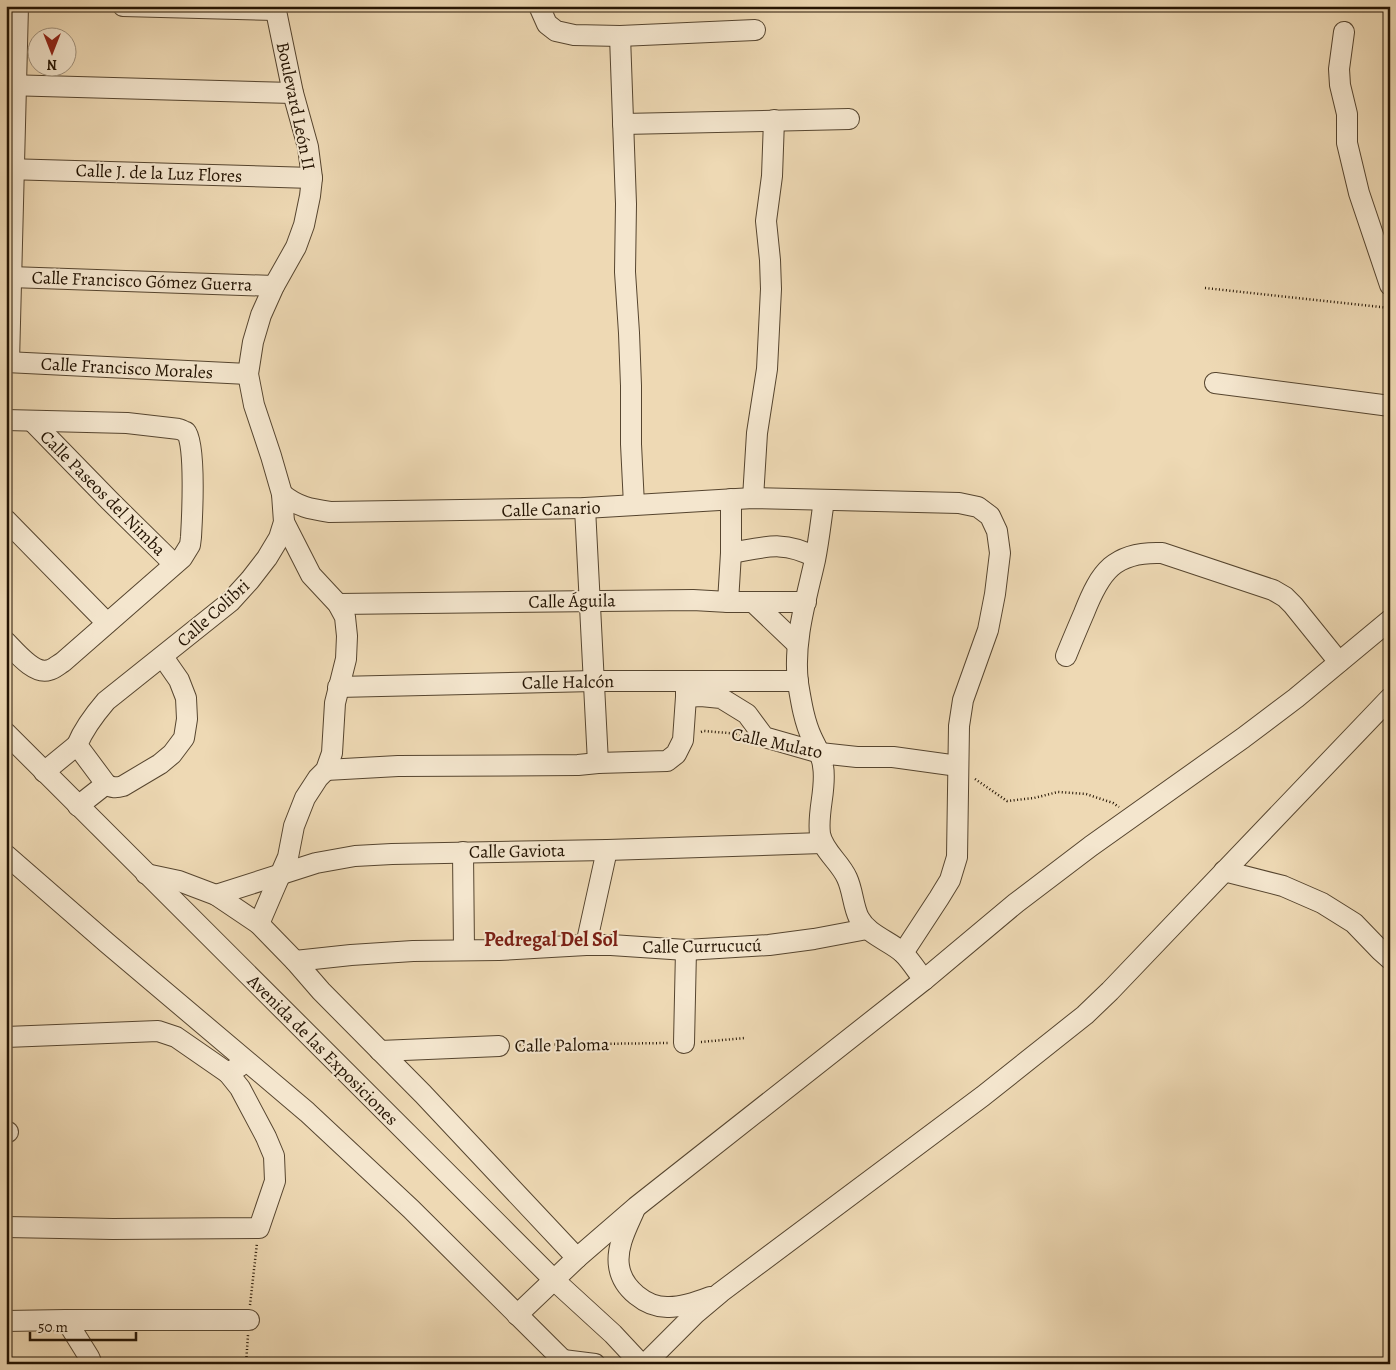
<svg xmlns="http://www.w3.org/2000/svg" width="1396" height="1370" viewBox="0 0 1396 1370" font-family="Alegreya,serif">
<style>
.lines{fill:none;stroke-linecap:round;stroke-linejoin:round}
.minor-casing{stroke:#56452f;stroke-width:22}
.path{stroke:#241403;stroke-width:2.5;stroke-dasharray:1 2.5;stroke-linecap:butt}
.minor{stroke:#f4e6ce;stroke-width:20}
.labels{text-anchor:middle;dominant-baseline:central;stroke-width:4;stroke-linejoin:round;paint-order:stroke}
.street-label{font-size:18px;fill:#241403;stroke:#f4e6ce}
.quarter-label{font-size:20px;font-weight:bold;fill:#7a1f14;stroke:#f4e6ce}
</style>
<rect width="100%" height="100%" fill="#eed9b4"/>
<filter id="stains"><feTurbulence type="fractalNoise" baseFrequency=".004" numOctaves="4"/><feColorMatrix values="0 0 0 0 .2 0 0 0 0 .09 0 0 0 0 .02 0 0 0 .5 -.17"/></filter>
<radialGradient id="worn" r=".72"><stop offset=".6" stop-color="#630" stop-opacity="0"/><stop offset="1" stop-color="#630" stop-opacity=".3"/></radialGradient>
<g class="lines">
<g class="minor-casing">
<g id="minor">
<path d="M123,6L275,10"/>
<path d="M539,6L547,24L556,31L574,35L620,36L755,30"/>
<path d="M1344,32L1339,69L1340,85L1347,114V143L1359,193L1390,285"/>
<path d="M620,36L626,204L625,272L629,333L631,386V444L634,505"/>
<path d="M6,85L293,93"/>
<path d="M623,124L849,119"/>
<path d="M6,169L312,178"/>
<path d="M10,277L274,286"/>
<path d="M6,362L248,374"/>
<path d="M9,362L18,6"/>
<path d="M1215,383L1390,406"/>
<path d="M6,420L127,423L179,429C180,429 185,432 186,432C196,442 192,520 191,537L190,545L182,558L63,662C58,665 54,669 49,670C34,675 16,652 6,642"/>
<path d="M32,421L110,501L174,564"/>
<path d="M282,494C298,507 310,509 330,512L585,508L753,498L959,503L978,507L990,516L997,531L1000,553L995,594L988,630L963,700L959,726L957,857L950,880L939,898L903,953"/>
<path d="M753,498L757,433L767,369L771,289L770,260L766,221L772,176L774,120"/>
<path d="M824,500C821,520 819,540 815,560C806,600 793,642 798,683C801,701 804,721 812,738C816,747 822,755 823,766C827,788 817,811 820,834C823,851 840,862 847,878C853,891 853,906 859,918C868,935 890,941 903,953C911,961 917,971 924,980"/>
<path d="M585,508L598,763"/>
<path d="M6,520L107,623"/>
<path d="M731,553C765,547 783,540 815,557"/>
<path d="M728,602L731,553V499"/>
<path d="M753,602L797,644"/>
<path d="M338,604L693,600L728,602H806"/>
<path d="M1066,656C1072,641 1078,627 1084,613C1100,572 1114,551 1162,553L1273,590L1285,597L1293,605L1339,662"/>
<path d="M163,657L179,680L186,698L187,719L184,738L172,754L160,764L123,786C116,788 112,788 106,784L77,745C84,728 94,715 106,701L230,602L250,580L267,558L279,538L284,522L282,494L271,456L254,405L248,374L253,342L261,315L274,286L296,247L304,225L310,196L312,178L308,147L293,93L275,6"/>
<path d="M686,685V697L701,696L721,698L747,714L764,737L820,753L857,757H893L958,766"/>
<path d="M338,687L594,681H798"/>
<path d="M6,733L507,1233L554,1280L613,1334L641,1364"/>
<path d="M326,770L398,766L578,765L598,763L667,761L676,754L683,740L686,697"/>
<path d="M44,772L77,745"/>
<path d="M78,806L106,784"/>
<path d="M463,852L464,950"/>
<path d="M6,855L107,943L307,1112L411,1209L567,1364"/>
<path d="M1224,871L1283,886L1322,903L1354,923L1381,951L1390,959"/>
<path d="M146,874L179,881L216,895L259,924L295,961L321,991L423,1094L577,1258"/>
<path d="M216,895L316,863L355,856L392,854L607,850L822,843"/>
<path d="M259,924L274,889L288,857L294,826L305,798L318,778L326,770L332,753L335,703L346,659L347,636L345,617L338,604L311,575L284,522"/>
<path d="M586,945L607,850"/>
<path d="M295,961L351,955L413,951L499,950L586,945H611L686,950L769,945L814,939L867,929"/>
<path d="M6,1037L158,1031L176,1037L228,1073L240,1066"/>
<path d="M684,1043L686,950"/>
<path d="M380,1051L499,1046"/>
<path d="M6,1132H8"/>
<path d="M634,1211C627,1227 616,1247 619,1266C622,1288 646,1308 669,1307C683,1307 697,1302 710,1297"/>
<path d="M6,1227L113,1229L259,1228L275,1181L274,1156L266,1137L240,1088L228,1073"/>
<path d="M517,1315L577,1258L636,1207L924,980L1016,903L1091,846L1243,738L1296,698L1390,620"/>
<path d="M66,1320L89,1357L92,1364"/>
<path d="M6,1321L66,1320H249"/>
<path d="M563,1360L595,1364"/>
<path d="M645,1364L696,1313L721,1292L983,1096L1056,1038L1085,1015L1110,991L1390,698"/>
</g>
</g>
<g class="path">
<path d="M1205,288L1390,308"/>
<path d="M701,732L704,731L740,734"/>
<path d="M975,779L1007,801L1034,798L1058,792L1086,794L1113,803L1119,807"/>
<path d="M701,1042L745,1038"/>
<path d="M516,1045L668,1043"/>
<path d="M250,1305L257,1243"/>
<path d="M246,1364L248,1335"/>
</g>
<use href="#minor" class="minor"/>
</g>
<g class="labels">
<g class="street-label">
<text transform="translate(296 106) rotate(78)">Boulevard León II</text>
<text transform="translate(159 173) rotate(2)">Calle J. de la Luz Flores</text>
<text transform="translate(142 281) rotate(2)">Calle Francisco Gómez Guerra</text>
<text transform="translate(127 368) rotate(3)">Calle Francisco Morales</text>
<text transform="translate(103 493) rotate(45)">Calle Paseos del Nimba</text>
<text transform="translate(551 509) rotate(-2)">Calle Canario</text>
<text transform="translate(572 601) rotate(-1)">Calle Águila</text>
<text transform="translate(213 613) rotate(-42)">Calle Colibri</text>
<text transform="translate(568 682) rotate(-1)">Calle Halcón</text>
<text transform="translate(777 743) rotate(12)">Calle Mulato</text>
<text transform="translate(517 851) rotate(-1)">Calle Gaviota</text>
<text transform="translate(702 946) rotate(-1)">Calle Currucucú</text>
<text transform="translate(562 1045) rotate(-1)">Calle Paloma</text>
<text transform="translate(323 1050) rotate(45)">Avenida de las Exposiciones</text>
</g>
<g class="quarter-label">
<text x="551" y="939">Pedregal Del Sol</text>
</g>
</g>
<rect width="1396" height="1370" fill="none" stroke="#eed9b4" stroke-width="25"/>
<rect x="8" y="8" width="1381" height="1355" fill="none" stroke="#241403" stroke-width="2.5"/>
<rect x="12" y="12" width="1371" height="1345" fill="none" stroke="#241403"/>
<g transform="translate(52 52) rotate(180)"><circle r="24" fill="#f4e6ce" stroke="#a1927d"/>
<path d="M0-4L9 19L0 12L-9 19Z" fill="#8f2418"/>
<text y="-8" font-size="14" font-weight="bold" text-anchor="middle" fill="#241403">N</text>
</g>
<path d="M30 1332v8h106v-8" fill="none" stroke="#241403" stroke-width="2.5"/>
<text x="38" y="1332" font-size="15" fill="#241403" stroke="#f4e6ce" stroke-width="4" paint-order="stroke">50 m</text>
<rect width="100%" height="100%" filter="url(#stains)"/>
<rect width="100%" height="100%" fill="url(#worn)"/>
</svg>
